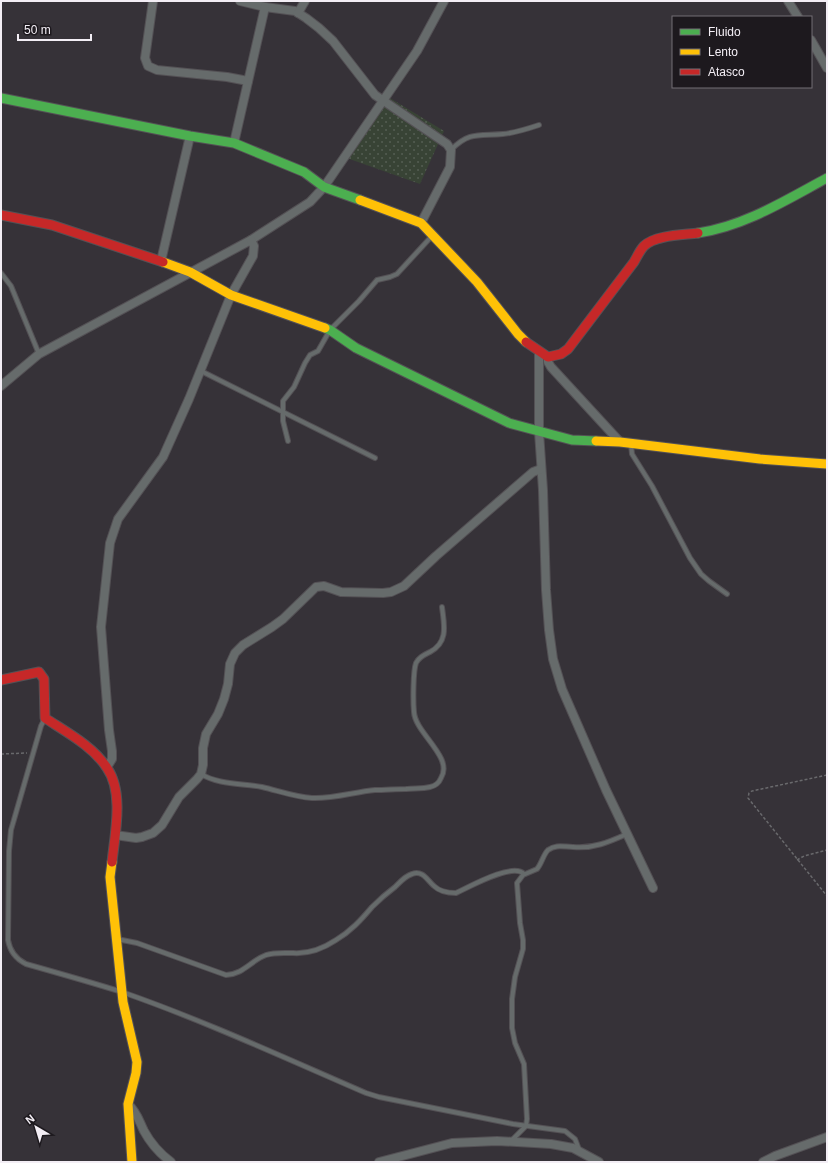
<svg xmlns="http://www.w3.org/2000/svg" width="828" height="1163" viewBox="0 0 828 1163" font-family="Helvetica,sans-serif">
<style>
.park{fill:url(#park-dots)}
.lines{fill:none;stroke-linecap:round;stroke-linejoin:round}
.lane-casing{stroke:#545155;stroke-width:6}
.street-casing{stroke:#545155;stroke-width:10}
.fast-casing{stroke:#545155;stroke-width:11}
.slow-casing{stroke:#545155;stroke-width:11}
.jam-casing{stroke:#545155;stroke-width:11}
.path{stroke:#69696c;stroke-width:1.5;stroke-dasharray:3 2;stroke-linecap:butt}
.lane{stroke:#666b6b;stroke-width:4}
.street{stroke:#666b6b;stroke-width:8}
.fast{stroke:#4caf50;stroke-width:9}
.slow{stroke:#ffc107;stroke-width:9}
.jam{stroke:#c62828;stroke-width:9}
</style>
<defs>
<pattern id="park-dots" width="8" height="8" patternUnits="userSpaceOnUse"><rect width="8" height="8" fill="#384335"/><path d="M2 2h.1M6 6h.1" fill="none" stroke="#555e53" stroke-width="1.8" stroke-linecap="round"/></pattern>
</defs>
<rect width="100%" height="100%" fill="#363238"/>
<path class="park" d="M385,95L444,131L420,184L341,156Z"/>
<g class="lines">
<g class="lane-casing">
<g id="lane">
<path d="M451,150C469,131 480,136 503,134C515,133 527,129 539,125"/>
<path d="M1,273L11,286L39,354"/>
<path d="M201,371L375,458"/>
<path d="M288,441L283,421V401L294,387L305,363L310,355L318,351L330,330L359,301L377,280L390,277L397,274L431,237"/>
<path d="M631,444L632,454L652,486L690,558L701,574L709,581L727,594"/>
<path d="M45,718L41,726L11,830L9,851L8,940C10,952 16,959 26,964C58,973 90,982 122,992C205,1021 285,1058 366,1093L379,1097L513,1124L565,1131L575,1139L580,1152"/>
<path d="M201,774C219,785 242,783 262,787C279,791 295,797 312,798C333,799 354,792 375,790C385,790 396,789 406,789C413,788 422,789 430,787C435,786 439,783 441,778C454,757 415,733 414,712C413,702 413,671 416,663C419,657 424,655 430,652C449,642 444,624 442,607"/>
<path d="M117,939L137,943L226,975C244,974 250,961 266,955C275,952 284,953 293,953C308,954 324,948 336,940C351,931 361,920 372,907C379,900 387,893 395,887C400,882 405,876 412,874C423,870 427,880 434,886C440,892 448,893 456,893C469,887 513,862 524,874"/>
<path d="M511,1141L526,1126L527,1119L524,1064L515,1043L512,1028V999L515,977L523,949V940L520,923L517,883L523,875L537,869C542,863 543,855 548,850C556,844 564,847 573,847C593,849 609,842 627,834"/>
</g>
</g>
<g class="street-casing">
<g id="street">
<path d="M153,1L145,58L148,66L157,70L227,77L248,81"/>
<path d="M240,1L265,7L295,11L306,18L319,28L333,41L375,95L447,144L451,150L450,167L421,223"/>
<path d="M788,1L798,17"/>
<path d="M298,13L305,1"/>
<path d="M811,40L827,68"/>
<path d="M234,143L265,7"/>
<path d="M161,261L190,136"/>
<path d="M539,352V432L543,490L546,590L549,630L553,659L562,689L606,790L653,888"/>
<path d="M548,357V362L551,367L620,442"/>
<path d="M1,386L39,354L251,240L310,202L324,187L417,51L444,1"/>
<path d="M107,767L112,759V751L109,730L101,627L110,543L118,519L163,457L189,399L231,295L253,256L254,246L251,240"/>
<path d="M115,835L136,838L142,837L153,833L162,825L179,797L197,779L201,774L203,765V748L206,734L218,714L224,699L228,684L230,664L235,653L243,645L272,627L283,619L316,587L324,586L341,592L383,593L391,592L404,586L436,556L533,472L541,469"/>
<path d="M128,1104C137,1112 139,1121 144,1131C151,1144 159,1153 171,1162"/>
<path d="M379,1162L452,1143L497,1141L551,1144L573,1148L599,1162"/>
<path d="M763,1162L775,1156L827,1137"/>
</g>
</g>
<g class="fast-casing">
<g id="fast">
<path d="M1,98L190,136L234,143L304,172L324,187L360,200"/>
<path d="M698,233C745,226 786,200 827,178"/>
<path d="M325,328L330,330L356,348L509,423L572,440L596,441"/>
</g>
</g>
<g class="slow-casing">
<g id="slow">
<path d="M360,200L421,223L477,282L518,334L526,342"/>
<path d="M163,262L190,272L231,295L325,328"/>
<path d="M596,441L620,442L760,459L827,464"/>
<path d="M112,862L110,877L123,1002L137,1062L136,1073L128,1104L132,1162"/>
</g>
</g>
<g class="jam-casing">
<g id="jam">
<path d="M1,215L52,225L163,262"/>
<path d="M526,342L548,357L561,354L568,349L634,262C637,257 640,250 644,246C655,235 683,235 698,233"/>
<path d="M1,680L39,672L44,679L45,718C66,732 93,746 107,768C124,792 115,834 112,862"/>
</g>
</g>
<g class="path">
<path d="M1,754L27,753"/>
<path d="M827,775L752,791L749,793L748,798L827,896"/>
<path d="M797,860L804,856L827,850"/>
</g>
<use href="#lane" class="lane"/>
<use href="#street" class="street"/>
<use href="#fast" class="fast"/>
<use href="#slow" class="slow"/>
<use href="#jam" class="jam"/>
</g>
<rect width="828" height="1163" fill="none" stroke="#f3eef5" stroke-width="4"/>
<rect x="672" y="16" width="140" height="72" fill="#1d191e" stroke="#736e74"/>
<rect x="680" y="29" width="20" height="6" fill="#4caf50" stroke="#736e74"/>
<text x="708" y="36" font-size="12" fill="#f3eef5">Fluido</text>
<rect x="680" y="49" width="20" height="6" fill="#ffc107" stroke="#736e74"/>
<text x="708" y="56" font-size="12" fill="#f3eef5">Lento</text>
<rect x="680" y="69" width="20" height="6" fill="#c62828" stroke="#736e74"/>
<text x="708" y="76" font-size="12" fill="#f3eef5">Atasco</text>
<g transform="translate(36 1127) rotate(322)" stroke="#1d191e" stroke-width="3" paint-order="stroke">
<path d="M0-3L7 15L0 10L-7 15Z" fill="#f3eef5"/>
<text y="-6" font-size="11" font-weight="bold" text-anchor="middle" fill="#f3eef5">N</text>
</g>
<path d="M18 34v6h73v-6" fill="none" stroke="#f3eef5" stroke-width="2"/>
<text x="24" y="34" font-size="12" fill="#f3eef5" stroke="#1d191e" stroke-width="3" paint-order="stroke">50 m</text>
</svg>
